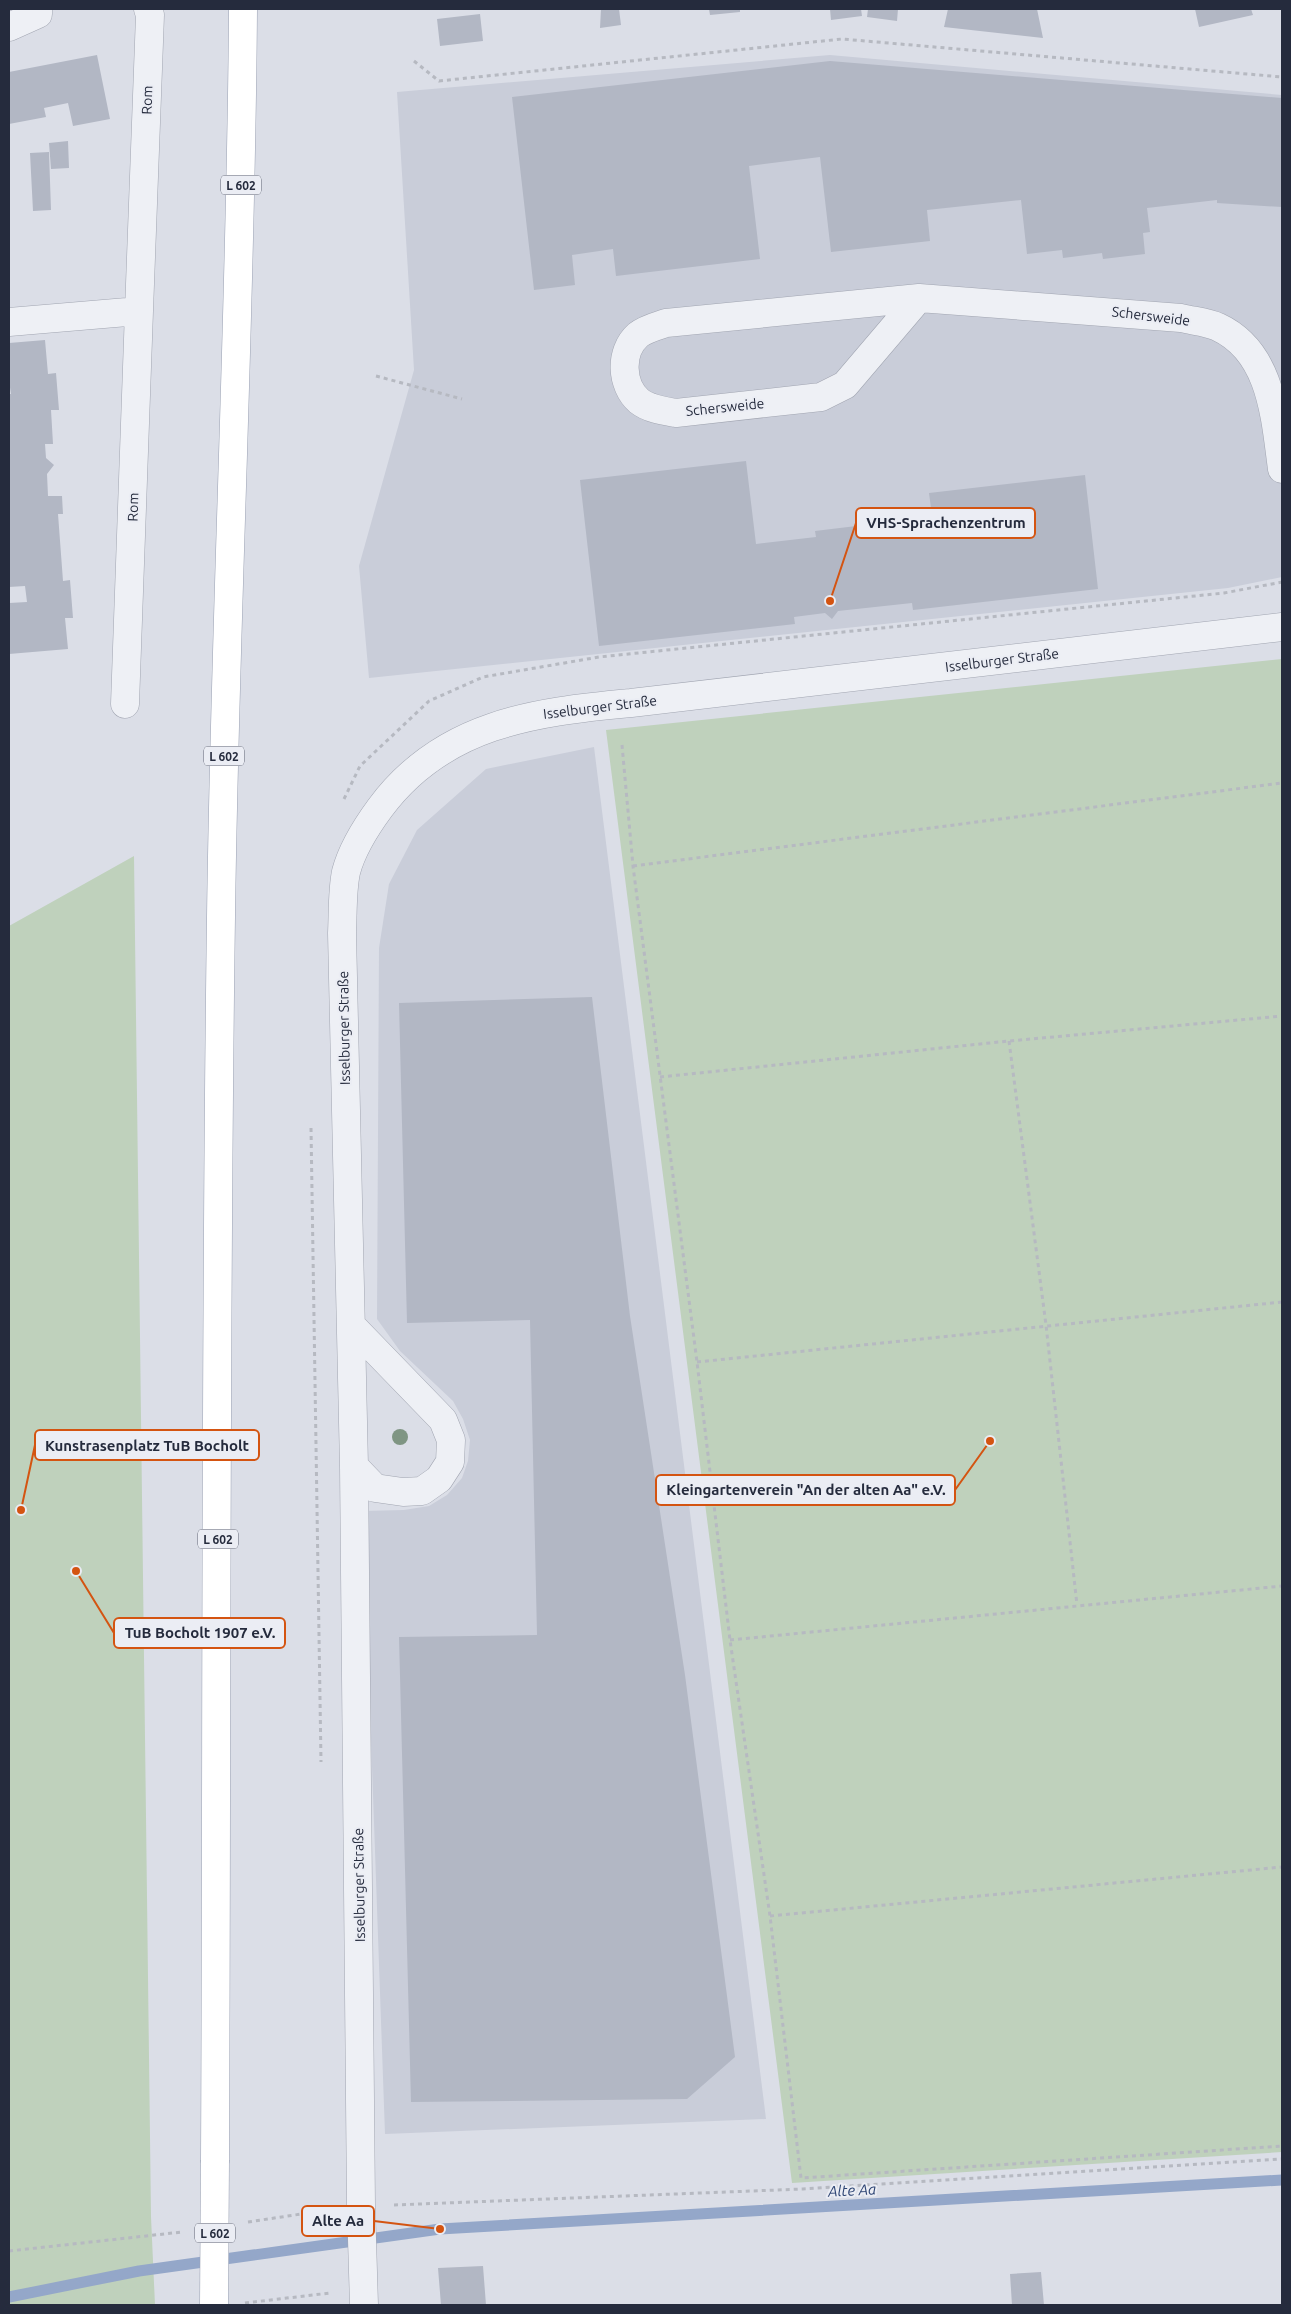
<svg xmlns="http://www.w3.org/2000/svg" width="1291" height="2314" viewBox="0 0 1291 2314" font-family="Ubuntu,sans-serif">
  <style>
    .built { fill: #c9cdd9 }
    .green { fill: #bfd1bc }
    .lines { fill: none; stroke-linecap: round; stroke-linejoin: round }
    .stream { stroke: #94a7c9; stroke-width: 11 }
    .building { fill: #b2b7c4 }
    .street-casing { stroke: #a1a5b1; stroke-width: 29 }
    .primary-casing { stroke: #9aa1b3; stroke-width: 29 }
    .path { stroke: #b6b9c1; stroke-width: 3; stroke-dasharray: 4 4; stroke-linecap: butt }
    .street { stroke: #eef0f5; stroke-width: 28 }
    .primary { stroke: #fff; stroke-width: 28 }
    .primary-bridge-casing { stroke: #9aa1b3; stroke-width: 29; stroke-linecap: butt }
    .primary-bridge { stroke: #fff; stroke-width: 28 }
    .tree { fill: #7f9583 }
    .labels { text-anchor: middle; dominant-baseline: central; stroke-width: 4; stroke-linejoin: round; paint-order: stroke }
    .shield { fill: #ebedf4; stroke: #606574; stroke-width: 1 }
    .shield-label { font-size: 12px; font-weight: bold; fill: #252b3d }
    .street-label { font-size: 14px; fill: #252b3d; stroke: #ebedf4 }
    .water-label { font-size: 15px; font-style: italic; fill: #2d4473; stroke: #ebedf4 }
    .leader { fill: none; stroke: #d45411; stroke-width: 2 }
    .callout-dot { fill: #d45411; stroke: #ebedf4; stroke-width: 2 }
    .callout { fill: #ebedf4; stroke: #d45411; stroke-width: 2 }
    .callout-label { font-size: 15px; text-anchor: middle; font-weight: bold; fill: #252b3d }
  </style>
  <rect width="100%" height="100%" fill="#dbdee7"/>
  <path class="built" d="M830,55L1282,95V577L1228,588L369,678L359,566L414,370L397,92Z
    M594,747L766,2119L385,2134L363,1511L404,1510L429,1506L447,1495L462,1478L468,1461L470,1440L463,1419L453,1401L400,1351L377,1319L379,948L389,884L417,830L486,769Z"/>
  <path class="green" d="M1282,659V2152L792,2183L606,730Z
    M134,856L151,2217L155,2305H9V926Z"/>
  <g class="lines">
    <path class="stream" d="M9,2297L139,2271L440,2229L1282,2180"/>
  </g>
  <path class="building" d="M601,9H619L621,25L600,28Z
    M709,9H740V12L710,15Z
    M830,9H861L862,16L831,20Z
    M868,9H898L897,21L867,17Z
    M948,9H1037L1043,38L944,27Z
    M1195,9H1251L1253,15L1199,27Z
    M480,14L483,41L440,46L437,19Z
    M97,55L110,119L73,126L68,103L44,108L46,117L9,124V72Z
    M830,61L1282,98V207L1217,203V200L1147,208L1150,232L1143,233L1145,254L1103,259L1102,253L1063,258L1062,250L1027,254L1021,200L927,210L930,241L831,252L820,157L749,166L760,259L616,276L613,249L572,255L575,285L534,290L512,97Z
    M68,141L69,168L51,169L49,143Z
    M49,152L51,210L33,211L30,153Z
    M45,340L48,374L56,373L59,410H51L53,444H45L46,458L54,465L47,474L48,496H62L63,514H58L63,581L70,580L73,618H65L68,649L9,654V603L27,602L25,586L9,587V394H11L9,381V343Z
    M746,461L756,544L816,537L815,531L906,520L907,526L933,523L929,493L1085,475L1098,589L913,610L912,603L838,611L832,619L825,613L794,617L795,624L599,646L580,480Z
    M592,997L630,1316L685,1675L735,2057L687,2099L411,2102L399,1637L537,1635L530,1320L407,1323L399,1003Z
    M483,2266L486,2305H441L438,2268Z
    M1041,2272L1044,2305H1012L1010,2274Z"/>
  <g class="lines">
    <g class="street-casing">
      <path id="street" d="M9,27L38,14V9
        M919,298L845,385L821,397L676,413C664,411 649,409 639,401C621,385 619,352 638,335C645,329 657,326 666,323L919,298L1181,318C1193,321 1208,322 1218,327C1272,352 1275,418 1282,469
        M9,322L139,311L150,15L148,9
        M125,704L139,311
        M351,1325L443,1420L451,1440L450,1462L439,1479L422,1491L403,1492L375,1488L354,1466
        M364,2305L361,2206L354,1466L342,933C343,914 342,891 346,872C352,849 366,827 380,808C442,724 533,712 631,703L1282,627"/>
    </g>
    <g class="primary-casing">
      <path id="primary" d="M215,2160C217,1746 215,1331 221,917C225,614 241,312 243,9"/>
    </g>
    <path class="path" d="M414,61L439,81L842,39L1282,77
      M376,376L462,399
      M622,745L633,866L697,1362L730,1640L770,1916L801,2178L1282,2146
      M344,799L360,766L429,701L483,677L599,657L1224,593L1282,582
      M633,866L1282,783
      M1009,1041L1046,1325L1077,1605
      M660,1077L1009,1041L1282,1016
      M311,1128L321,1762
      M697,1362L1282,1302
      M730,1640L1282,1586
      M770,1916L1282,1867
      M394,2205L803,2189L1282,2159
      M248,2222L328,2210
      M9,2251L182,2232
      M245,2303L330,2293"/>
    <use href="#street" class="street"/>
    <use href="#primary" class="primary"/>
    <g class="primary-bridge-casing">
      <path id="primary-bridge" d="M214,2305L215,2160"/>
    </g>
    <use href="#primary-bridge" class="primary-bridge"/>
  </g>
  <circle class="tree" cx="400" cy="1437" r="8"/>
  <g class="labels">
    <g class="shield">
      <rect x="221" y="175.5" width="40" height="19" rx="4"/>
      <rect x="204" y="746.5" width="40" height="19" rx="4"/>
      <rect x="198" y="1529.5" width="40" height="19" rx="4"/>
      <rect x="195" y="2223.5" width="40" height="19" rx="4"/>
    </g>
    <g class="shield-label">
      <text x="241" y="185">L 602</text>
      <text x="224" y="756">L 602</text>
      <text x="218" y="1539">L 602</text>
      <text x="215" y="2233">L 602</text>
    </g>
    <g class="street-label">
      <text transform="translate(147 100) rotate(-88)">Rom</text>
      <text transform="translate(1151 316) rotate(7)">Schersweide</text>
      <text transform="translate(725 407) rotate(-6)">Schersweide</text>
      <text transform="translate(133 507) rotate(-88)">Rom</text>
      <text transform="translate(1002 660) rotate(-7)">Isselburger Straße</text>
      <text transform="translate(600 707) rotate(-7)">Isselburger Straße</text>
      <text transform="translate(344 1028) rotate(-91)">Isselburger Straße</text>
      <text transform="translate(359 1885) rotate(-91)">Isselburger Straße</text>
    </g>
    <g class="water-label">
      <text transform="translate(852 2190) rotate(-3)">Alte Aa</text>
    </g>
  </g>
  <path class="leader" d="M830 601L856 523M21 1510L35 1445M990 1441L955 1490M76 1571L114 1633M440 2229L374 2221"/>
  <g class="callout-dot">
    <circle cx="830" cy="601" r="5"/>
    <circle cx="21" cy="1510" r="5"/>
    <circle cx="990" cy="1441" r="5"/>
    <circle cx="76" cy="1571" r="5"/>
    <circle cx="440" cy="2229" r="5"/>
  </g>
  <g class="callout">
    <rect x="856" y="508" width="179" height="30" rx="5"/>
    <rect x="35" y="1430" width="224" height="30" rx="5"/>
    <rect x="656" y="1475" width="299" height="30" rx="5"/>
    <rect x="114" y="1618" width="171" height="30" rx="5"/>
    <rect x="302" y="2206" width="72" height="30" rx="5"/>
  </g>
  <g class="callout-label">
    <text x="946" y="528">VHS-Sprachenzentrum</text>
    <text x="147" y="1451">Kunstrasenplatz TuB Bocholt</text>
    <text x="806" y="1495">Kleingartenverein "An der alten Aa" e.V.</text>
    <text x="200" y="1638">TuB Bocholt 1907 e.V.</text>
    <text x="338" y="2226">Alte Aa</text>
  </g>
  <rect width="1291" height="2314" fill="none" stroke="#252b3d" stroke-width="20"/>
</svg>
